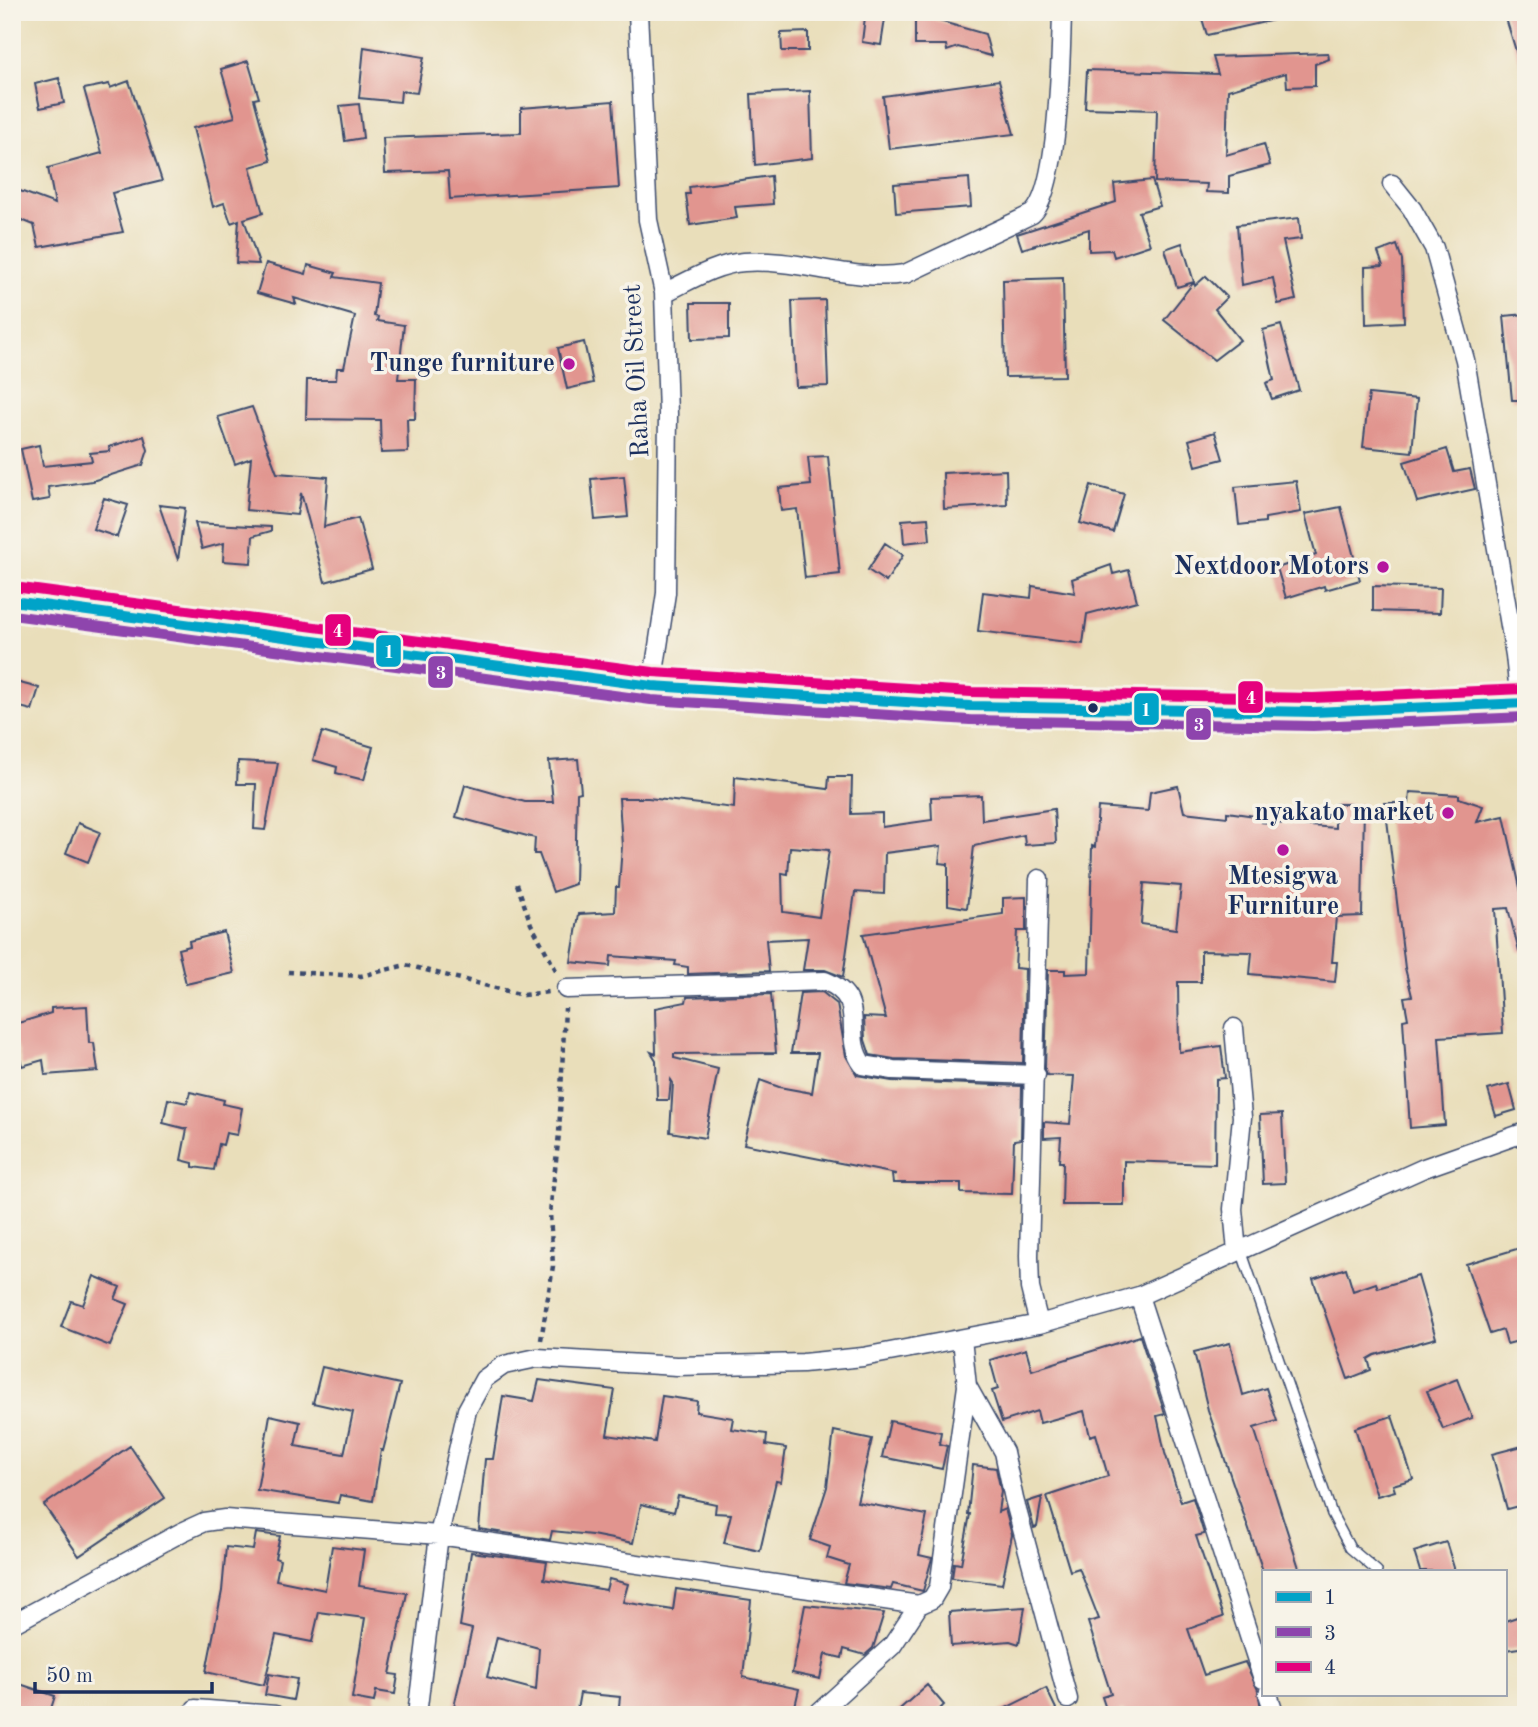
<svg xmlns="http://www.w3.org/2000/svg" width="1538" height="1727" viewBox="0 0 1538 1727" font-family="'Old Standard TT',serif">
  <style>
    .building { fill: #e1958f; fill-rule: evenodd }
    .lines { fill: none; stroke-linecap: round; stroke-linejoin: round }
    .service-casing { stroke: #3a496c; stroke-width: 12 }
    .minor-casing { stroke: #3a496c; stroke-width: 21 }
    .trunk-casing { stroke: #3a496c; stroke-width: 33 }
    .path { stroke: #3a496c; stroke-width: 4.5; stroke-dasharray: 5 5; stroke-linecap: butt }
    .service { stroke: #fff; stroke-width: 9 }
    .minor { stroke: #fff; stroke-width: 18 }
    .trunk { stroke: #fabe6d; stroke-width: 30 }
    .bus-1-casing { stroke: #f7f3e8; stroke-width: 16 }
    .bus-2-casing { stroke: #f7f3e8; stroke-width: 16 }
    .bus-3-casing { stroke: #f7f3e8; stroke-width: 16 }
    .bus-1 { stroke: #01a3c8; stroke-width: 10 }
    .bus-2 { stroke: #8e44ad; stroke-width: 10 }
    .bus-3 { stroke: #e5007d; stroke-width: 10 }
    .poi-dot { fill: #b5179e; stroke: #f7f3e8; stroke-width: 2.5 }
    .bus-dot { fill: #1b2f5e; stroke: #f7f3e8; stroke-width: 2.5 }
    .labels { text-anchor: middle; dominant-baseline: central; stroke-width: 7; stroke-linejoin: round; paint-order: stroke }
    .poi-label { font-size: 26px; font-weight: bold; fill: #1b2f5e; stroke: #f7f3e8; text-anchor: end }
    .street-label { font-size: 26px; fill: #1b2f5e; stroke: #f7f3e8 }
    .line-badge { stroke: #f7f3e8; stroke-width: 2.5 }
    .badge-label { font-size: 19px; text-anchor: middle; font-weight: bold; fill: #fff }
  </style>
  <rect width="100%" height="100%" fill="#f7f3e8"/>
  <filter id="ink" filterUnits="userSpaceOnUse"><feTurbulence type="fractalNoise" baseFrequency=".0143" numOctaves="2"/><feDisplacementMap in="SourceGraphic" scale="14" xChannelSelector="R" yChannelSelector="G"/><feConvolveMatrix kernelMatrix="1 2 1 2 8 2 1 2 1" color-interpolation-filters="sRGB"/></filter>
  <filter id="wash" filterUnits="userSpaceOnUse"><feTurbulence type="fractalNoise" baseFrequency=".00686" numOctaves="4" result="noise"/><feDisplacementMap in="SourceGraphic" scale="28" xChannelSelector="R" yChannelSelector="G"/><feGaussianBlur stdDeviation="1.57" result="paint"/><feColorMatrix in="noise" values="0 0 0 0 0 0 0 0 0 0 0 0 0 0 0 0 0 1.4 0 .05"/><feComposite in="paint" operator="in"/></filter>
  <g filter="url(#wash)">
    <rect width="100%" height="100%" fill="#e9deba"/>
    <g id="blocks">
      <path class="building" d="M1200,12H1274V20L1207,35Z
        M1504,12H1526V67H1521Z
        M865,17L885,19L881,45L862,42Z
        M915,19H932L985,34L991,56L958,47L947,51L946,45H915Z
        M808,32V51H782L781,33Z
        M364,47L424,57L417,93L401,91L400,102L359,98Z
        M1328,53L1329,59L1315,64V86L1287,87L1286,73L1228,90L1226,155L1264,144L1270,165L1229,176V193L1206,192L1207,184L1155,182L1157,110L1085,108L1087,70L1218,74L1213,57Z
        M248,61L259,98L254,99L271,161L250,167L263,213L244,219L259,264L236,263L239,220L231,223L224,203L213,207L193,128L235,117L221,69Z
        M59,78L64,103L40,108L35,84Z
        M999,80L1014,134L889,149L883,96Z
        M129,81L162,181L112,193L123,232L39,247L34,225L12,216V188L55,204L48,168L102,153L84,89L109,84L110,88Z
        M810,91L812,158L755,165L751,94Z
        M613,101L619,188L450,199L448,171L385,173L383,138L521,133V108Z
        M359,104L363,138L345,141L340,106Z
        M771,176L773,204L735,207L737,218L690,225L686,194H690L689,187Z
        M969,178L971,207L896,213L894,184Z
        M1152,180L1160,206L1139,212L1150,245L1114,257L1112,250L1089,251V229L1022,249L1017,234L1116,202L1114,184Z
        M1299,218L1301,239L1283,241L1296,300L1278,304L1273,278L1242,285L1237,225Z
        M1182,243L1194,282L1177,287L1165,249Z
        M1397,245L1402,260L1404,322L1366,324L1365,267L1383,266L1378,252Z
        M266,263L306,274L308,265L336,273L334,277L378,283L374,316L378,317L377,321L404,325L398,379H416L415,419H407L408,452L381,453L380,420L306,419L307,380H336L337,368H344L355,316L294,298L296,304L257,293Z
        M1206,276L1227,297L1215,309L1240,340L1214,360L1164,320L1194,282L1195,286Z
        M1063,278L1065,376L1005,377L1003,280Z
        M825,300L828,386L796,387L792,301Z
        M691,303H729V338L692,339Z
        M1526,314V400H1512L1504,316Z
        M1281,325L1299,390L1272,399L1266,383L1274,380L1263,330Z
        M584,342L593,383L567,389L558,348Z
        M1369,394L1417,399L1412,452L1363,447Z
        M252,407L277,473L328,477L324,527L358,518L372,569L325,582L301,493L297,515L246,510L251,458L235,464L218,417Z
        M1215,432L1223,459L1196,466L1189,440Z
        M144,436L148,450L143,465L92,481L48,487L50,499L32,502L21,449L39,445L43,466L92,461L90,453L110,451L109,447Z
        M1447,449L1454,472L1470,469L1475,489L1417,502L1404,462Z
        M828,456L840,574L805,578L797,509L781,511L779,488L811,485L808,457Z
        M1006,470L1007,505L944,509L943,473Z
        M624,476L628,517L595,520L591,479Z
        M1296,481L1301,512L1265,518V522L1239,525L1235,487Z
        M1091,485L1124,494L1113,532L1080,523Z
        M104,498L128,505L117,537L93,529Z
        M159,505L185,508L178,560Z
        M1341,507L1360,580L1325,590L1324,586L1286,598L1277,568L1316,555L1305,514Z
        M928,518L930,540L904,543L902,520Z
        M195,523L271,527V531L253,536L251,563L223,561L224,543L202,549Z
        M885,543L903,555L886,582L868,570Z
        M1111,565L1113,574L1129,570L1137,601L1087,614L1083,644L978,631L983,592L1031,598L1032,586L1075,593L1072,579Z
        M1373,586L1441,588L1440,613L1373,611Z
        M12,681L39,688L32,710L12,705Z
        M322,732L373,747L364,780L336,773L337,767L313,760Z
        M578,759L581,792L577,793L575,884L553,892L539,854H534L535,838L456,817L465,785L525,802H553L549,761Z
        M238,761L278,763L265,830L254,829L256,784H237Z
        M735,777L828,789L829,777H852L851,814L882,813V827L932,820L931,797L981,795L982,820L1054,809L1056,843L1025,845L1024,835L974,846L967,908L948,905V864L939,863L941,846L885,853L884,894L855,892L843,977L825,970H803L808,938L766,940L769,971L688,974V967L675,965L676,961L611,956L610,966L571,962L579,914L615,912L616,887H619L622,846L619,798H648L734,808ZM790,847L829,850L819,917L783,912L782,873L788,874Z
        M1178,786L1184,812L1227,817V812L1262,817L1261,822L1335,828V804H1364L1362,916L1336,917L1332,962H1337L1335,982L1250,974L1252,952L1201,951V982H1178L1179,1052L1221,1046L1225,1078L1216,1079L1215,1164L1124,1161V1205H1062L1063,1162H1059L1061,1137L1044,1138V1122L1070,1124L1074,1076L1047,1075L1045,1069L1048,970H1065V974L1089,973L1092,846L1095,847L1098,807L1148,811L1150,792ZM1144,883L1181,886L1176,929L1141,924Z
        M1410,792L1459,795V798L1483,806L1477,822L1504,816L1521,892L1526,891V951L1519,952L1508,908L1495,909L1503,1033L1439,1037L1445,1125L1410,1128L1403,1020L1408,1019L1404,997L1412,996L1405,968L1385,803H1409Z
        M78,823L100,832L88,862L66,853Z
        M1026,897V931H1017L1015,968L1025,969L1023,1063L894,1059L870,1055L865,1040L864,1017L886,1018L863,934L1003,914V898Z
        M224,932L234,973L186,984L178,949L190,946L189,941Z
        M822,992L837,1004L846,1056L857,1075L892,1081L1022,1086L1021,1139L1014,1140L1012,1194L961,1193V1183H893L892,1175L896,1174L744,1144L760,1080L779,1087L812,1093L818,1053H791L800,993Z
        M771,994L776,1053L674,1054V1058L718,1069L705,1138L670,1132L673,1083L671,1080L669,1100H657L656,1060L651,1052L656,1054L655,1008L686,1002L687,997Z
        M87,1006L89,1043H94L98,1071L45,1075L43,1060L22,1066L12,1025L51,1013V1008Z
        M1509,1084L1516,1110L1496,1116L1488,1090Z
        M190,1092L224,1100L223,1104L242,1108L237,1135L226,1133L223,1145L219,1144L214,1170L193,1167V1163L181,1160L187,1129L163,1123L168,1099L187,1103Z
        M1282,1114L1285,1183L1263,1184L1260,1115Z
        M1520,1248L1526,1269V1339L1507,1344L1503,1330L1490,1334L1466,1264Z
        M1346,1268L1353,1291L1376,1283L1378,1288L1418,1276L1436,1338L1375,1355L1368,1359L1371,1370L1348,1379L1313,1279Z
        M94,1276L120,1287L115,1299L128,1304L110,1346L61,1327L71,1301L83,1305Z
        M1140,1336L1165,1414L1157,1416L1165,1453L1181,1502L1193,1498L1204,1534L1196,1536L1223,1617L1188,1629L1204,1675L1245,1662L1258,1690L1262,1715H1126L1124,1710L1108,1715L1102,1697L1111,1694L1088,1622L1099,1619L1079,1568L1070,1571L1047,1496L1108,1476L1096,1434L1090,1436L1084,1411L1040,1423L1037,1411L1002,1422L992,1391L998,1389L990,1360L1026,1349L1032,1370Z
        M1230,1343L1243,1395L1266,1388L1277,1421L1254,1428L1300,1571H1263L1208,1410L1194,1352Z
        M322,1367L400,1384L383,1451L381,1450L373,1501L340,1495L338,1503L257,1490L270,1415L300,1422L295,1446L344,1454L353,1412L313,1403Z
        M1457,1379L1472,1418L1443,1429L1427,1391Z
        M539,1380L615,1390L607,1435L655,1442L662,1396L697,1401L696,1412L733,1418L731,1429L767,1434L766,1445L786,1448L781,1482L776,1481L760,1551L724,1543L731,1514L715,1513L716,1504L678,1496L674,1512L641,1504L633,1543L592,1535L552,1531L550,1540L479,1529L485,1459H493L503,1396L534,1401Z
        M1392,1416L1413,1479L1393,1485L1395,1491L1377,1496L1355,1428Z
        M890,1421L941,1432L939,1444L947,1446L942,1469L882,1457Z
        M834,1431L872,1439L857,1502L927,1515L919,1555L932,1558L923,1591L893,1584L891,1589L844,1583L849,1565L827,1558L830,1547L810,1540L827,1487Z
        M1526,1445V1504L1507,1509L1492,1454Z
        M130,1446L165,1498L79,1556L44,1505Z
        M973,1465L996,1468L1001,1491L998,1512L1005,1509L1012,1535L1002,1584L952,1578L954,1563L961,1564L970,1514H968Z
        M1042,1497L1037,1527L1034,1528L1027,1502Z
        M256,1533L280,1536L275,1558L280,1560L276,1580L325,1590L332,1546L364,1550L359,1586L407,1593L390,1674L398,1675L395,1694L376,1691L374,1702L352,1698L365,1618L319,1612L312,1642L276,1635L264,1685L206,1672L222,1591L226,1547L253,1550Z
        M1446,1542L1455,1571H1420L1414,1552Z
        M471,1552L547,1562L544,1579L606,1590L609,1579L628,1584L623,1602L673,1610L676,1589L751,1600L743,1677L799,1689L793,1715H771L742,1709V1715H618L620,1697L580,1693L576,1715H452L472,1629L460,1626ZM497,1637L539,1648L536,1690L487,1677Z
        M805,1605L884,1613L873,1648L865,1655L844,1649L842,1658L825,1654L820,1679L792,1673Z
        M1025,1607L1019,1644L1010,1641L951,1646L949,1612Z
        M1526,1614V1647L1505,1650V1621Z
        M269,1674L297,1679L293,1700L265,1695Z
        M17,1683L55,1696L49,1715H12V1697Z
        M927,1685L944,1705L934,1715H893Z
        M1046,1688L1059,1715H992Z"/>
    </g>
  </g>
  <g filter="url(#ink)">
    <use href="#blocks" fill-opacity="0" stroke="#3a496c" stroke-width="2"/>
    <g class="lines">
      <g class="service-casing">
        <path id="service" d="M1241,1250L1332,1514L1350,1548L1377,1571"/>
      </g>
      <g class="minor-casing">
        <path id="minor" d="M638,12L648,220L664,293L668,414L666,593L652,686
          M1392,184L1412,209L1434,248L1465,360L1515,655L1520,703
          M664,293C689,281 716,264 744,262C798,258 851,282 905,274L1032,214C1059,190 1061,52 1062,12
          M1039,879L1029,1256L1030,1288L1039,1324
          M566,989L825,981C871,1000 840,1034 863,1065L893,1070L1036,1075
          M1234,1028L1242,1117L1233,1209L1237,1252
          M1139,1296L1263,1679
          M967,1386L1004,1452L1014,1499L1068,1699
          M12,1624L182,1532L204,1522L225,1519L439,1535L919,1605L932,1599L939,1587L967,1386L962,1339
          M1268,1694L1275,1715
          M195,1709L275,1715
          M417,1715L439,1535L467,1410L484,1379L504,1365L537,1358L677,1366L803,1363L863,1357L1039,1324L1139,1296L1424,1168L1526,1132
          M816,1715L892,1646L919,1605"/>
      </g>
      <g class="trunk-casing">
        <path id="trunk" d="M12,601L652,686L970,706L1313,712L1526,703"/>
      </g>
      <path class="path" d="M517,884L531,924L558,974
        M288,972L361,976L406,965L523,995L548,992
        M541,1340L553,1266L550,1213L559,1134L565,1008"/>
      <use href="#service" class="service"/>
      <use href="#minor" class="minor"/>
      <use href="#trunk" class="trunk"/>
      <g class="bus-1-casing">
        <path id="bus-1" d="M12,601L652,686L970,706L1313,712L1526,703"/>
      </g>
      <g class="bus-2-casing">
        <path id="bus-2" d="M12,615L651,700L970,720L1313,726L1526,717"/>
      </g>
      <g class="bus-3-casing">
        <path id="bus-3" d="M14,587L653,672L971,692L1313,698L1525,689"/>
      </g>
      <use href="#bus-1" class="bus-1"/>
      <use href="#bus-2" class="bus-2"/>
      <use href="#bus-3" class="bus-3"/>
    </g>
  </g>
  <g class="poi-dot">
    <circle cx="569" cy="364" r="7"/>
    <circle cx="1383" cy="567" r="7"/>
    <circle cx="1448" cy="813" r="7"/>
    <circle cx="1283" cy="850" r="7"/>
  </g>
  <circle class="bus-dot" cx="1093" cy="708" r="6"/>
  <g class="labels">
    <g class="poi-label">
      <text x="555" y="364">Tunge furniture</text>
      <text x="1369" y="567">Nextdoor Motors</text>
      <text x="1434" y="813">nyakato market</text>
      <text x="1283" y="877" text-anchor="middle">Mtesigwa<tspan x="1283" dy="30">Furniture</tspan></text>
    </g>
    <g class="street-label">
      <text transform="translate(637 371) rotate(-93)">Raha Oil Street</text>
    </g>
  </g>
  <g class="line-badge">
    <rect x="324" y="613" width="28" height="34" rx="7" fill="#e5007d"/>
    <rect x="375" y="634" width="27" height="34" rx="7" fill="#01a3c8"/>
    <rect x="427" y="655" width="27" height="34" rx="7" fill="#8e44ad"/>
    <rect x="1237" y="680" width="27" height="34" rx="7" fill="#e5007d"/>
    <rect x="1133" y="692" width="27" height="34" rx="7" fill="#01a3c8"/>
    <rect x="1185" y="707" width="27" height="34" rx="7" fill="#8e44ad"/>
  </g>
  <g class="badge-label">
    <text x="338" y="637">4</text>
    <text x="389" y="658">1</text>
    <text x="441" y="679">3</text>
    <text x="1251" y="704">4</text>
    <text x="1146" y="716">1</text>
    <text x="1199" y="731">3</text>
  </g>
  <rect width="1538" height="1727" fill="none" stroke="#f7f3e8" stroke-width="42"/>
  <rect x="1262" y="1570" width="245" height="126" fill="#f7f3e8" stroke="#9fa5b1" stroke-width="2"/>
  <rect x="1276" y="1592" width="35" height="10" fill="#01a3c8" stroke="#9fa5b1" stroke-width="2"/>
  <text x="1324" y="1604" font-size="21" fill="#1b2f5e">1</text>
  <rect x="1276" y="1627" width="35" height="10" fill="#8e44ad" stroke="#9fa5b1" stroke-width="2"/>
  <text x="1324" y="1640" font-size="21" fill="#1b2f5e">3</text>
  <rect x="1276" y="1662" width="35" height="10" fill="#e5007d" stroke="#9fa5b1" stroke-width="2"/>
  <text x="1324" y="1674" font-size="21" fill="#1b2f5e">4</text>
  <path d="M35 1682v10h177v-10" fill="none" stroke="#1b2f5e" stroke-width="3.5"/>
  <text x="46" y="1682" font-size="21" fill="#1b2f5e" stroke="#f7f3e8" stroke-width="5" paint-order="stroke">50 m</text>
</svg>
